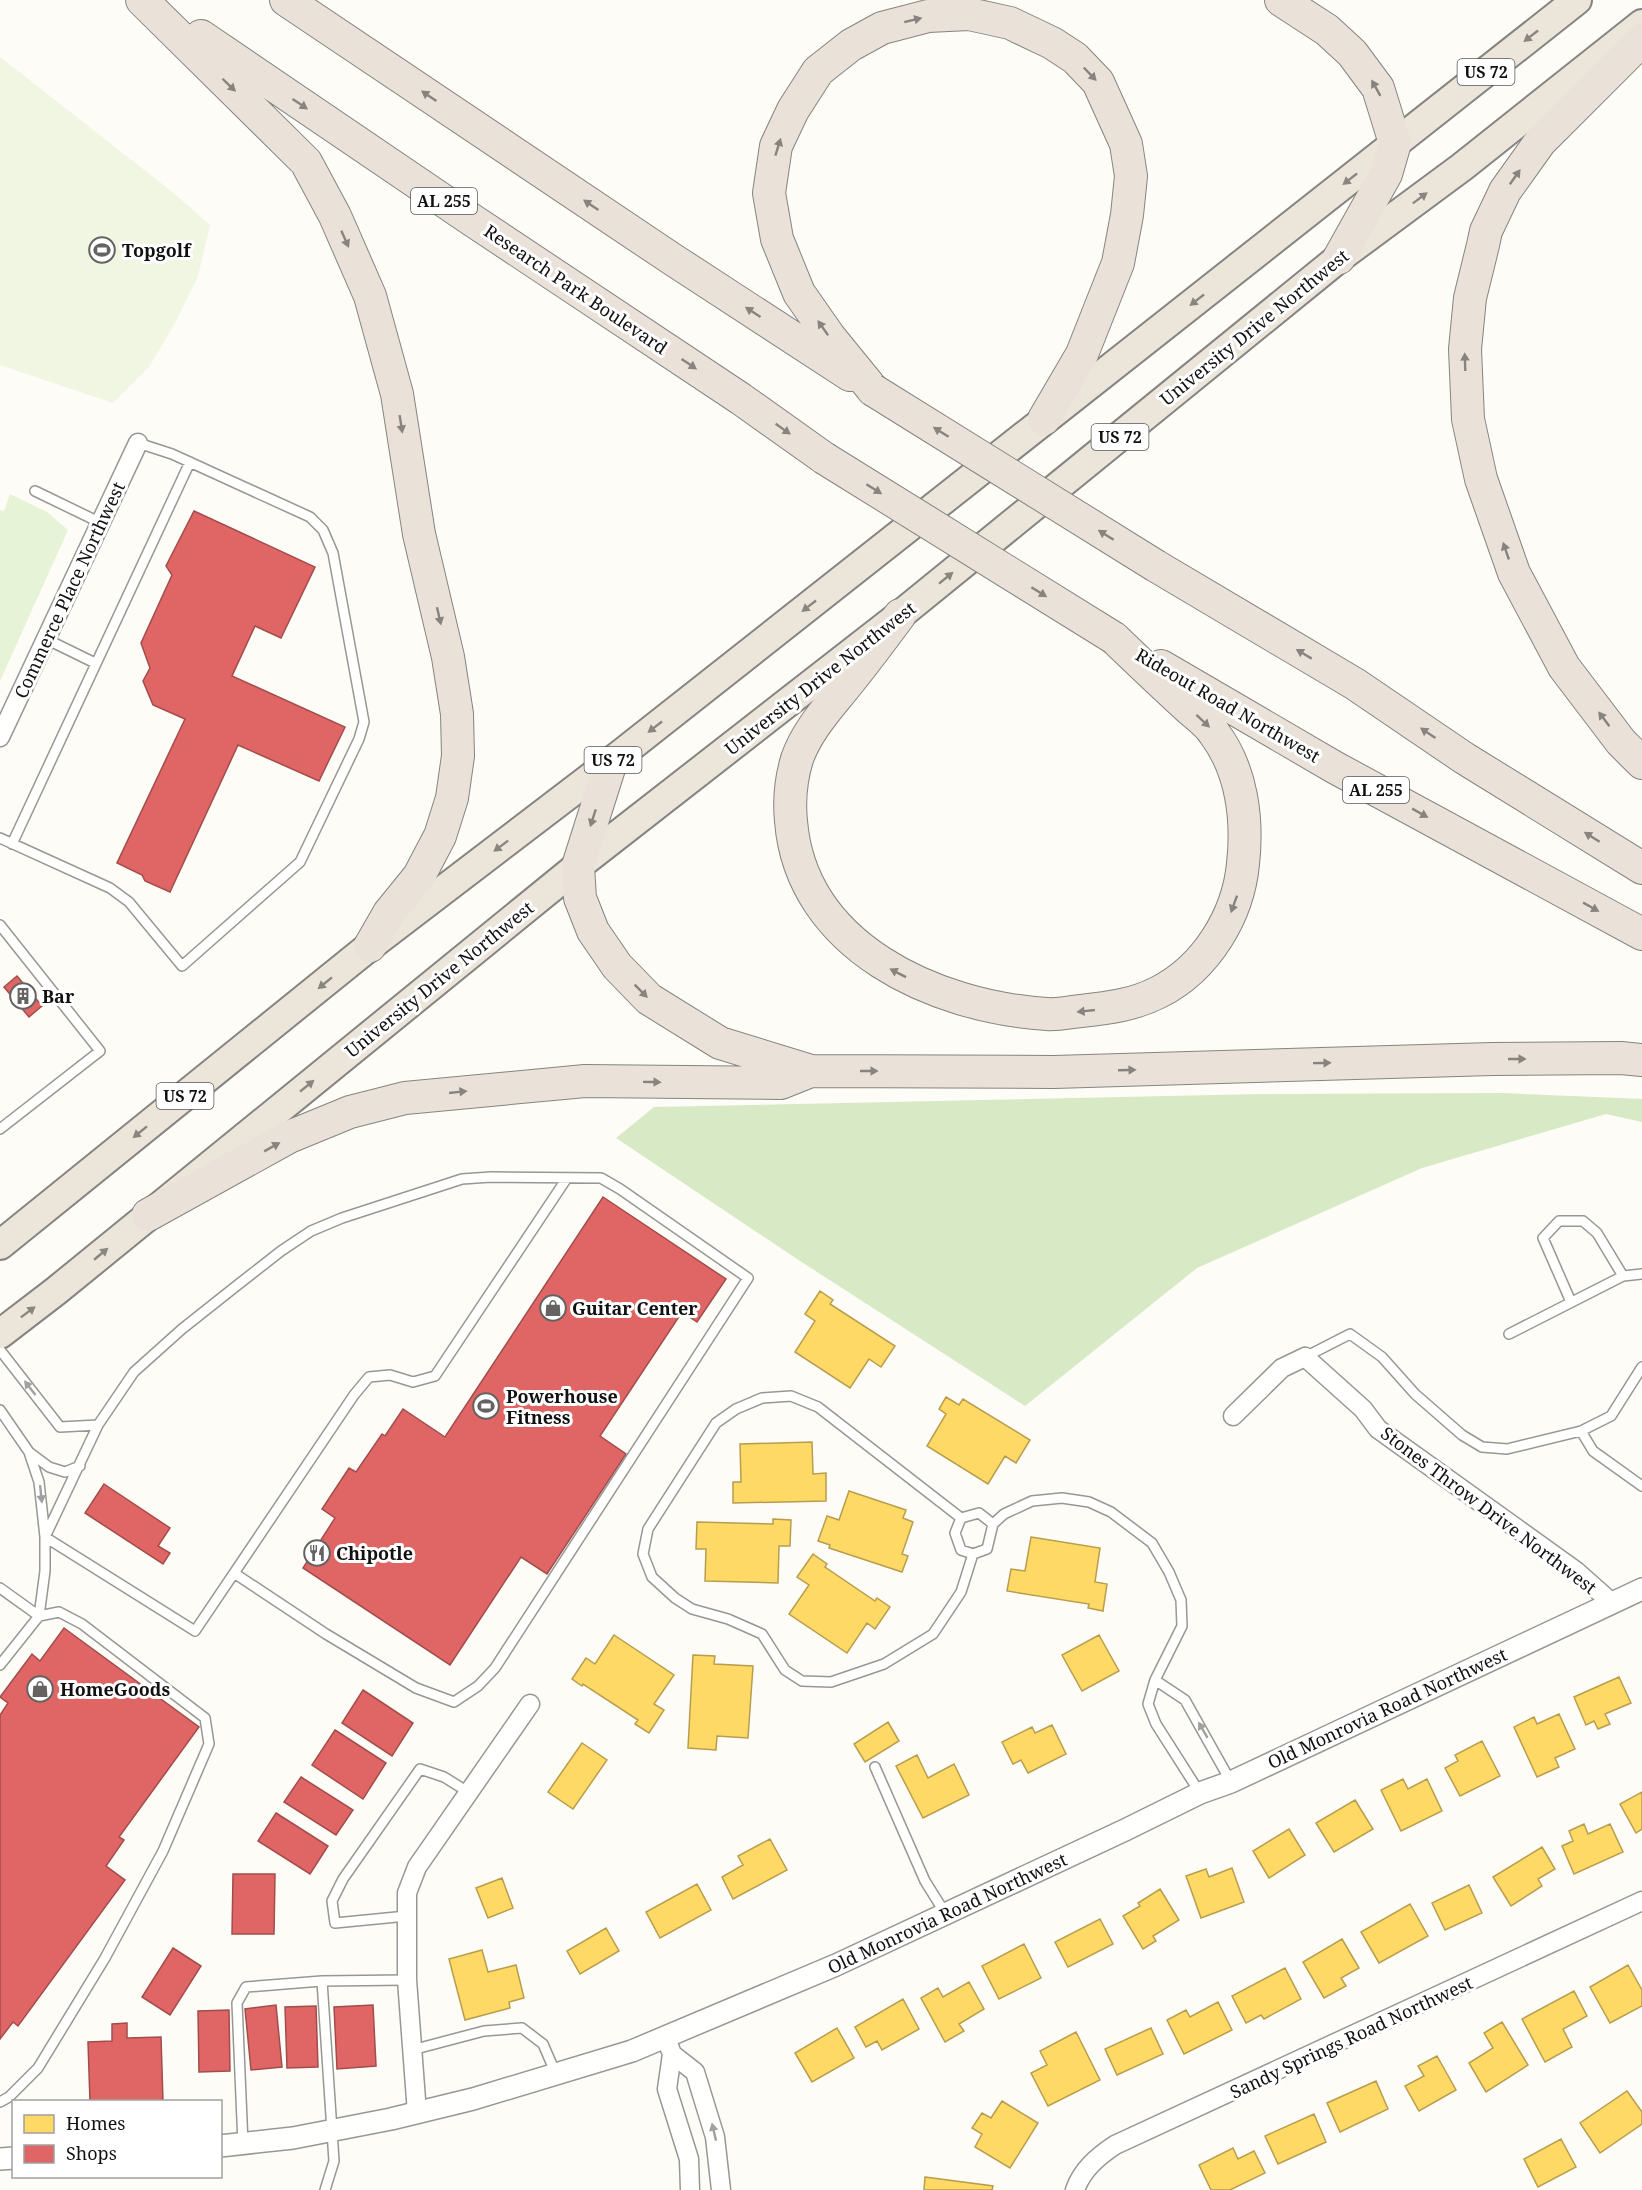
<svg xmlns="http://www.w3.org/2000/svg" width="1642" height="2190" viewBox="0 0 1642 2190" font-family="'Noto Serif',serif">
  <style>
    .green { fill: #e7f3d7 }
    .forest { fill: #d8eac5 }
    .pitch { fill: #f0f6e1 }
    .homes { fill: #ffd966; stroke: #b89d4c; stroke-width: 1.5 }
    .shops { fill: #e06666; stroke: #a24c4c; stroke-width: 1.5 }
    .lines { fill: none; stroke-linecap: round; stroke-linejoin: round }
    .service-casing { stroke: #979795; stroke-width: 12 }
    .minor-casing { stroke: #979795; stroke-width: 21 }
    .tertiary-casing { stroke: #979795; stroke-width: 24 }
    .trunk-casing { stroke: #858482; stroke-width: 32 }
    .motorway-casing { stroke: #858482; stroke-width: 34 }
    .service { stroke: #fffffe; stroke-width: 9 }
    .minor { stroke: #fffffe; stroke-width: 18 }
    .tertiary { stroke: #fffffe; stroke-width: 21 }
    .trunk { stroke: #ece5da; stroke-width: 28 }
    .motorway { stroke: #eae1d8; stroke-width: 32 }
    .motorway-bridge-casing { stroke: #858482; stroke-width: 34; stroke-linecap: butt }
    .motorway-bridge { stroke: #eae1d8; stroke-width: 32 }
    .oneway { fill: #88837e }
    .oneway2 { fill: #898680 }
    .oneway3 { fill: #a0a09f }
    .labels { text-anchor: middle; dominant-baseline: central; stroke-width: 6; stroke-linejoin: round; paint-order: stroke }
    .shield { fill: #fff; stroke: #585858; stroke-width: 1.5 }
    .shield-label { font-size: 16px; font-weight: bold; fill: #111 }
    .poi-label { font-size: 18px; font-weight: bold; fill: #111; stroke: #fff; text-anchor: start }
    .street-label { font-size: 18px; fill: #111; stroke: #fff }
  </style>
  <rect width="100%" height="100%" fill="#fdfcf7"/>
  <path class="green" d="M10,494L47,512L68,530L0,681V510L4,511Z"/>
  <path class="forest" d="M1502,1093L1642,1099V1122L1606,1114L1422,1168L1197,1268L1025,1406L797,1259L616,1138L654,1107L1260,1094Z"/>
  <path class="pitch" d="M0,57L171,191L210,225L198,276L176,321L149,367L113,403L0,365Z"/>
  <path class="homes" d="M820,1291L833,1300L830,1304L895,1346L881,1367L869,1359L850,1388L795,1352L815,1321L805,1314Z
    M946,1397L959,1405L963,1399L1030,1440L1016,1463L1005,1456L988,1484L927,1446L946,1414L939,1409Z
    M812,1442L813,1474L826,1473V1501L733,1503V1482H741L740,1444Z
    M849,1491L906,1510L903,1518L913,1522L902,1554L908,1556L902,1572L829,1548L830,1545L818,1541L827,1516L839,1520Z
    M773,1519L791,1520L790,1546H779L778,1583L705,1581L706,1549H696L697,1522L773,1524Z
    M1031,1537L1100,1548L1095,1582L1107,1584L1103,1611L1088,1608L1089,1604L1007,1591L1011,1569L1025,1571Z
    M813,1554L827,1564L825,1567L875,1601L877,1598L890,1607L875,1629L867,1623L847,1653L789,1614L809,1585L797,1577Z
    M614,1635L674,1675L654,1704L664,1710L649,1733L635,1724L638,1720L583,1684L582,1686L572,1679L586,1658L595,1664Z
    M1099,1635L1119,1671L1082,1691L1062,1655Z
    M693,1655L715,1656L714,1664L753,1666L748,1738L717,1736L716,1750L688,1748Z
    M1619,1677L1631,1703L1605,1714L1610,1724L1598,1729L1594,1721L1586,1725L1574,1697Z
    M1559,1714L1575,1749L1555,1758L1559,1767L1537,1777L1514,1727L1534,1717L1537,1724Z
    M888,1722L899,1741L865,1762L854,1744Z
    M1052,1725L1066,1754L1028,1773L1021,1760L1013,1764L1002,1742L1032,1727L1035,1733Z
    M1482,1741L1500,1776L1460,1796L1445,1768L1458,1761L1455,1755Z
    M582,1743L607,1760L573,1809L548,1792Z
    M917,1755L928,1778L954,1764L969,1795L923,1818L896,1766Z
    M1403,1779L1408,1789L1427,1779L1442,1811L1401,1831L1381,1790Z
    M1642,1792V1829L1636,1833L1620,1804Z
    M1355,1800L1373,1829L1334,1852L1316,1823Z
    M1584,1824L1588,1834L1610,1824L1623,1852L1574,1874L1562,1846L1573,1841L1569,1831Z
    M1289,1829L1305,1855L1269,1878L1253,1851Z
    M770,1839L787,1870L733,1899L722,1877L743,1865L738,1856Z
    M1542,1847L1555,1869L1538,1879L1542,1886L1511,1906L1493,1877Z
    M1232,1868L1244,1902L1201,1918L1186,1876L1206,1869L1209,1877Z
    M502,1878L513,1908L488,1918L476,1888Z
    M697,1884L711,1910L660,1938L646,1912Z
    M1469,1885L1482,1913L1445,1930L1432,1903Z
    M1160,1889L1179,1920L1153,1936L1156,1941L1143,1949L1123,1916L1140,1906L1138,1903Z
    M1410,1904L1428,1936L1379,1963L1361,1932Z
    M1100,1919L1113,1944L1068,1967L1055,1942Z
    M606,1928L619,1951L580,1974L567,1951Z
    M1342,1939L1359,1968L1341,1978L1346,1986L1324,1998L1303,1962Z
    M1024,1944L1041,1978L999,1999L982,1966Z
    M482,1950L488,1972L516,1965L524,1998L509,2002L510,2008L465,2020L449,1959Z
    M1628,1965L1642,1990V2006L1610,2023L1590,1987Z
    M1285,1968L1301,1999L1264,2019L1261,2015L1246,2023L1232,1996Z
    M969,1982L984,2009L959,2024L964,2031L945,2042L921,1998L938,1988L943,1997Z
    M1574,1991L1587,2016L1563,2029L1572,2047L1545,2062L1522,2019Z
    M903,1999L919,2029L882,2050L877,2041L866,2047L855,2027Z
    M1218,2002L1232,2030L1184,2054L1167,2020L1186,2010L1190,2017Z
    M1502,2022L1528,2065L1486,2092L1469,2063L1493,2048L1484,2033Z
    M837,2028L854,2058L812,2082L795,2053Z
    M1151,2028L1163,2054L1117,2075L1105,2049Z
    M1076,2032L1100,2080L1048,2106L1031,2073L1047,2065L1040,2051Z
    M1437,2056L1456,2090L1419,2111L1405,2086L1424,2076L1418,2066Z
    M1376,2081L1388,2109L1340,2132L1327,2103Z
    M1627,2091L1642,2112V2124L1600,2153L1580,2123Z
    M1002,2101L1038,2123L1010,2168L975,2147L982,2134L972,2128L982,2113L991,2118Z
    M1314,2114L1326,2142L1278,2164L1265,2136Z
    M1561,2139L1576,2167L1538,2187L1524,2159Z
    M1233,2148L1238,2159L1254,2151L1265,2173L1230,2190H1211L1199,2165Z
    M925,2177L993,2186L992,2190H924Z"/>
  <path class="shops" d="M194,511L315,567L281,638L255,626L232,676L345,727L319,781L238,745L170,892L145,881L142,875L117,863L185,719L153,705L143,681L150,668L141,643L172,575L166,566Z
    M17,976L42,1006L29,1017L4,987Z
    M603,1197L726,1279L697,1322L682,1312L600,1436L626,1454L547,1574L521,1557L450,1665L303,1568L335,1518L322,1509L349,1468L356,1472L382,1434L385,1436L403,1409L445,1437Z
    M104,1484L170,1528L158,1546L170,1553L163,1564L85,1513Z
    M64,1628L199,1727L119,1837L124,1840L106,1866L125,1880L18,2026L13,2022L0,2039V1715L8,1703L0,1697L32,1654L40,1661Z
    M363,1690L413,1723L392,1756L342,1723Z
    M335,1730L386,1763L363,1799L312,1765Z
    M301,1777L353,1810L336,1835L284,1802Z
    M276,1813L328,1846L310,1874L258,1841Z
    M233,1874H275L274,1934H232Z
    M173,1948L201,1966L170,2015L142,1997Z
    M276,2005L282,2067L251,2070L245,2009Z
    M373,2005L376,2066L337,2069L334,2007Z
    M316,2006L318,2067L287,2068L285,2007Z
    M229,2010L230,2071L199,2072L198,2011Z
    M127,2023V2038L161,2037L163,2102H90L88,2042L112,2041V2024Z"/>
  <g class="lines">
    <g class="service-casing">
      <path id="service" d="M35,491L101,523
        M46,639L95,663
        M0,838L110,888L129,902L182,966L300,862L359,739L364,722L333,553L323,530L310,517L172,454L138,443
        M12,844L190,462
        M0,925L100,1051L0,1129
        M1571,1302L1543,1238L1559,1221H1583L1597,1233L1623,1276
        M1509,1334L1623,1276L1642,1274
        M0,1350L60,1427L98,1425L134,1372L182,1329L235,1287L281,1251L311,1231L342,1218L462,1179L491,1177L601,1178L620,1189L748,1278L495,1668L478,1686L454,1702L416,1688L326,1634L234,1573
        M1305,1357L1350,1334L1382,1357L1415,1394L1462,1435L1482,1447L1507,1449L1581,1431L1611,1416L1642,1367
        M0,1410L29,1452L39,1482L45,1537L195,1631L354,1395L369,1377L390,1375L413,1382L435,1376L567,1178
        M1581,1431L1593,1451L1642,1486
        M29,1452L49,1467L65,1472L80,1466
        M961,1518L818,1407L791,1396L762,1398L736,1409L716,1423L648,1529L643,1554L652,1577L675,1598L692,1609L728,1619L762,1634L785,1670L802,1681L831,1682L884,1664L933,1634L961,1592L973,1554
        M993,1524L979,1513L961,1518L955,1533L961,1550L973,1554L987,1549L993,1524L1004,1514L1032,1501L1062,1498L1089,1502L1111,1512L1152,1543L1169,1572L1181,1600L1182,1626L1155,1680L1148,1704L1156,1724L1200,1793
        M0,1588L39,1616L59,1612L82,1624L205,1718L209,1744L163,1851L105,1958L38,2068L9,2097L0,2102
        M0,1665L39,1616L45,1571V1537L98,1425
        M1155,1680L1185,1700L1231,1782
        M875,1767L925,1881L945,1913
        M407,1916L335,1923L332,1901L343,1879L420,1769L444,1777L468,1792
        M322,1981L334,2161L325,2190
        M412,2050L484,2031L522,2028L543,2044L556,2074
        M243,2144L237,2003L246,1987L322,1981L407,1980"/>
    </g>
    <g class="minor-casing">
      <path id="minor" d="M0,737L138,443
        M1233,1416L1282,1368L1305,1357L1363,1409L1378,1429L1576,1571L1612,1603
        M666,2038L672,2054L667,2089L689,2159L690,2190
        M672,2054L695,2072L715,2137L721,2190
        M417,2113L407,1980V1893L417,1867L530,1704
        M1075,2190C1082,2170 1097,2157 1115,2145L1642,1901"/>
    </g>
    <g class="tertiary-casing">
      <path id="tertiary" d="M220,2146L293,2138L391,2119L473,2099L632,2051L836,1965L1125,1830L1200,1793L1231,1782L1642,1589
        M0,2159L14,2158"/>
    </g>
    <g class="trunk-casing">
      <path id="trunk" d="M0,1245L370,946L611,762L1577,0
        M0,1334L56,1291L578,866L900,615L1339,258L1462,167L1642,24"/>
    </g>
    <g class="motorway-casing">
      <path id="motorway" d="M142,0L306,162L335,216L370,296L397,394L419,534L448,657L457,714L458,756L452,798L440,836L419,876L389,913L370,946
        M286,0L672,259L850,375
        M1281,0L1327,30L1352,53L1378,88L1395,143L1386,174L1339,258
        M201,36L469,218L741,399L824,458
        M1642,40L1540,142L1505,191L1486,231L1483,245L1470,298L1465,349L1468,419L1481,479L1514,573L1564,667L1621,742L1642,763
        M873,390L829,336L799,293L777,239L769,193L776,146L793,110L818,71L851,45L882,28L928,16L969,14L1010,23L1052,43L1075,58L1098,82L1126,144L1131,176L1127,215L1118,263L1082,354L1044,419
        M1156,566L1355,684L1464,758L1642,868
        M900,615C883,638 866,661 848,683C829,707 807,730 797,759C791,779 789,801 791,821C801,947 935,1007 1047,1014C1058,1015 1070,1012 1081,1011C1108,1008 1134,1005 1159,992C1206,968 1238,916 1243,864C1248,819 1242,770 1214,733C1207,722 1194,714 1185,705C1161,683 1138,661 1114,638
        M1161,666L1334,767L1642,934
        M611,762L578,866L580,898L593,931L617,966L649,999L720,1043L811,1071L1054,1072L1492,1059L1621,1058L1642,1060
        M148,1215L289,1137L350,1112L405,1098L585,1081L781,1083L811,1071"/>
    </g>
    <use href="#service" class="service"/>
    <use href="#minor" class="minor"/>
    <use href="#tertiary" class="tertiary"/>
    <use href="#trunk" class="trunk"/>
    <use href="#motorway" class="motorway"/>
    <g class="motorway-bridge-casing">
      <path id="motorway-bridge" d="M873,390L1156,566
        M824,458L1114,638"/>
    </g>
    <use href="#motorway-bridge" class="motorway-bridge"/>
  </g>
  <defs><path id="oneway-solid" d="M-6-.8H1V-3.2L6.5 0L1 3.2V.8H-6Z" transform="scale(1.5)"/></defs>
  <g class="oneway">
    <use href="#oneway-solid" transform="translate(913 20) rotate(-14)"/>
    <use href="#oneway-solid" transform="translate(1090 74) rotate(46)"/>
    <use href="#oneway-solid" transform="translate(229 85) rotate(44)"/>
    <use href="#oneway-solid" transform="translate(1376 88) rotate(-119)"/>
    <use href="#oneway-solid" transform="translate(429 96) rotate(-146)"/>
    <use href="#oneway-solid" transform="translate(300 104) rotate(34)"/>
    <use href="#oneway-solid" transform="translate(778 147) rotate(-73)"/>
    <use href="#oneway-solid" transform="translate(1515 177) rotate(-55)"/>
    <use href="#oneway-solid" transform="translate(591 205) rotate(-146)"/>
    <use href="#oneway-solid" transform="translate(345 239) rotate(66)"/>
    <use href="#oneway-solid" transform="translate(753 312) rotate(-147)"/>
    <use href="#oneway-solid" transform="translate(823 328) rotate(-125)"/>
    <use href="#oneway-solid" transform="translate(1465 362) rotate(-92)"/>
    <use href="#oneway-solid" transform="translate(689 364) rotate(34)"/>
    <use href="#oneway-solid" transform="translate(401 424) rotate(81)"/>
    <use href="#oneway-solid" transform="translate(783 429) rotate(35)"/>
    <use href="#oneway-solid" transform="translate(941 432) rotate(-148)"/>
    <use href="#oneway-solid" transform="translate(874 489) rotate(32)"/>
    <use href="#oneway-solid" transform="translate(1106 535) rotate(-148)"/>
    <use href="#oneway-solid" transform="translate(1506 551) rotate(-109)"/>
    <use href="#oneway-solid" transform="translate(1039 592) rotate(32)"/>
    <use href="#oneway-solid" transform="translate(439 616) rotate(77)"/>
    <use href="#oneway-solid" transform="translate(1304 654) rotate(-149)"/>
    <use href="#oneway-solid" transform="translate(1604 719) rotate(-127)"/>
    <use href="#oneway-solid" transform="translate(1203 721) rotate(43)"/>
    <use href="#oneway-solid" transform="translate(1428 733) rotate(-146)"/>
    <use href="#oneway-solid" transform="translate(1420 813) rotate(29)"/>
    <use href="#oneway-solid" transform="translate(593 818) rotate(108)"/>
    <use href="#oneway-solid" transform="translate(1592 837) rotate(-148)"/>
    <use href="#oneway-solid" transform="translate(1234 904) rotate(110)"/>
    <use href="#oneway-solid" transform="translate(1591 907) rotate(29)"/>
    <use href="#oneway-solid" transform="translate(898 973) rotate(-153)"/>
    <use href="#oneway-solid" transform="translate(641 991) rotate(45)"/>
    <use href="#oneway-solid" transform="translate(1086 1011) rotate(174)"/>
    <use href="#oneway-solid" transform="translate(1517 1059)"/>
    <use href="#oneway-solid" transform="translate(1322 1063) rotate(-1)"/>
    <use href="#oneway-solid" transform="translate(1127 1070) rotate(-2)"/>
    <use href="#oneway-solid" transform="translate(869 1071)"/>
    <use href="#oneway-solid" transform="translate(652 1082) rotate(1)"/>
    <use href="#oneway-solid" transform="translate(458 1092) rotate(-6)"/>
    <use href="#oneway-solid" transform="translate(272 1147) rotate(-29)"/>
  </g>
  <g class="oneway2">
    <use href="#oneway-solid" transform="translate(1531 36) rotate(142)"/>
    <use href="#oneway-solid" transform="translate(1350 179) rotate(142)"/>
    <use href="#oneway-solid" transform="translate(1420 198) rotate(-37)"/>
    <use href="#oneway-solid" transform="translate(1197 300) rotate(142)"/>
    <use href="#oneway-solid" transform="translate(946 578) rotate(-39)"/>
    <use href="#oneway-solid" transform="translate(809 606) rotate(142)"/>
    <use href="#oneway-solid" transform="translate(655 727) rotate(142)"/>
    <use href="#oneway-solid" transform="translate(501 846) rotate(143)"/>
    <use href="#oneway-solid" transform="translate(325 983) rotate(141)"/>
    <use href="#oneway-solid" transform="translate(307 1086) rotate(-39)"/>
    <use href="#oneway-solid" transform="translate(140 1132) rotate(141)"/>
    <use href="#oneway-solid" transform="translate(101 1254) rotate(-40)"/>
    <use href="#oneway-solid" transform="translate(28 1312) rotate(-37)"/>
  </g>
  <g class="oneway3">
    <use href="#oneway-solid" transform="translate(30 1388) rotate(-128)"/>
    <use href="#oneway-solid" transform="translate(41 1494) rotate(84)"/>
    <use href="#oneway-solid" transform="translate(1203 1730) rotate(-120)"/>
    <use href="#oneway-solid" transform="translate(714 2132) rotate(-103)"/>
  </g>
  <defs>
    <g id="stadium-ring" transform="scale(1.35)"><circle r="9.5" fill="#fff" stroke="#646362" stroke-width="1.5"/><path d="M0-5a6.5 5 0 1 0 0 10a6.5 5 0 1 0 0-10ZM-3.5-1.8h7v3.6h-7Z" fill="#646362"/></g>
    <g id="building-ring" transform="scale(1.35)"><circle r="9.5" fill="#fff" stroke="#646362" stroke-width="1.5"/><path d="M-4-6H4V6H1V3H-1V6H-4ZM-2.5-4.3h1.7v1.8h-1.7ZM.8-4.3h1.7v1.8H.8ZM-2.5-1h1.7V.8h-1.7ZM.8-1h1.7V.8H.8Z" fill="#646362"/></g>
    <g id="shop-ring" transform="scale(1.35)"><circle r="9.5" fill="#fff" stroke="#646362" stroke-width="1.5"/><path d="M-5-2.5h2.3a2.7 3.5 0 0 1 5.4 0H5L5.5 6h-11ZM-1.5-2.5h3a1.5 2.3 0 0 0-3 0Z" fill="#646362"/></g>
    <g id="restaurant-ring" transform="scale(1.35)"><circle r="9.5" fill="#fff" stroke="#646362" stroke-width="1.5"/><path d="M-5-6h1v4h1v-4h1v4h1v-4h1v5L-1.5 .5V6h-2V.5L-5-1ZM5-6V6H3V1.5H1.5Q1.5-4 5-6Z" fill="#646362"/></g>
  </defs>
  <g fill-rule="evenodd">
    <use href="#stadium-ring" x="102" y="250"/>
    <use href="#building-ring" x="23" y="996"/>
    <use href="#shop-ring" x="553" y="1308"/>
    <use href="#stadium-ring" x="486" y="1406"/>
    <use href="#restaurant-ring" x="317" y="1553"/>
    <use href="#shop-ring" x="40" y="1689"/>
  </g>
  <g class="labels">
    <g class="shield">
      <rect x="1457.5" y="59" width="57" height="26" rx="4.5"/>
      <rect x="411" y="188" width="66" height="26" rx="4.5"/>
      <rect x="1091.5" y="424" width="57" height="26" rx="4.5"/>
      <rect x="584.5" y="747" width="57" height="26" rx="4.5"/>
      <rect x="1343" y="777" width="66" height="26" rx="4.5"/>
      <rect x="156.5" y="1083" width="57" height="26" rx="4.5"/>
    </g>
    <g class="shield-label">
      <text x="1486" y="72">US 72</text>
      <text x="444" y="201">AL 255</text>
      <text x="1120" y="437">US 72</text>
      <text x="613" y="760">US 72</text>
      <text x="1376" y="790">AL 255</text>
      <text x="185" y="1096">US 72</text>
    </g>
    <g class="poi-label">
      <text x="122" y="250">Topgolf</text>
      <text x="42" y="996">Bar</text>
      <text x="572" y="1308">Guitar Center</text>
      <text x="506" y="1396">Powerhouse<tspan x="506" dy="21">Fitness</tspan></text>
      <text x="336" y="1553">Chipotle</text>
      <text x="60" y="1689">HomeGoods</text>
    </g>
    <g class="street-label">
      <text transform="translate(576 289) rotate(34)">Research Park Boulevard</text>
      <text transform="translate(1254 327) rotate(-39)">University Drive Northwest</text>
      <text transform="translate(69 590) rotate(-65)">Commerce Place Northwest</text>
      <text transform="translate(820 678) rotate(-38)">University Drive Northwest</text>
      <text transform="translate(1228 705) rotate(30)">Rideout Road Northwest</text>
      <text transform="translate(439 979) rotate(-39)">University Drive Northwest</text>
      <text transform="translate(1489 1510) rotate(37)">Stones Throw Drive Northwest</text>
      <text transform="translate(1387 1708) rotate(-25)">Old Monrovia Road Northwest</text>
      <text transform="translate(947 1913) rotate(-25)">Old Monrovia Road Northwest</text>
      <text transform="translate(1351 2037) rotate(-25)">Sandy Springs Road Northwest</text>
    </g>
  </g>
  <rect x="12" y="2100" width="210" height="78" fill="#ffffff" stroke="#a0a0a0" stroke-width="1.5"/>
  <rect x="24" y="2115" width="30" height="18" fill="#ffd966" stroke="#a0a0a0" stroke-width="1.5"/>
  <text x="66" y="2130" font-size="18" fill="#111111">Homes</text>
  <rect x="24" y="2145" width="30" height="18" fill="#e06666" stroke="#a0a0a0" stroke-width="1.5"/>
  <text x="66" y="2160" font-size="18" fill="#111111">Shops</text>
</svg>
